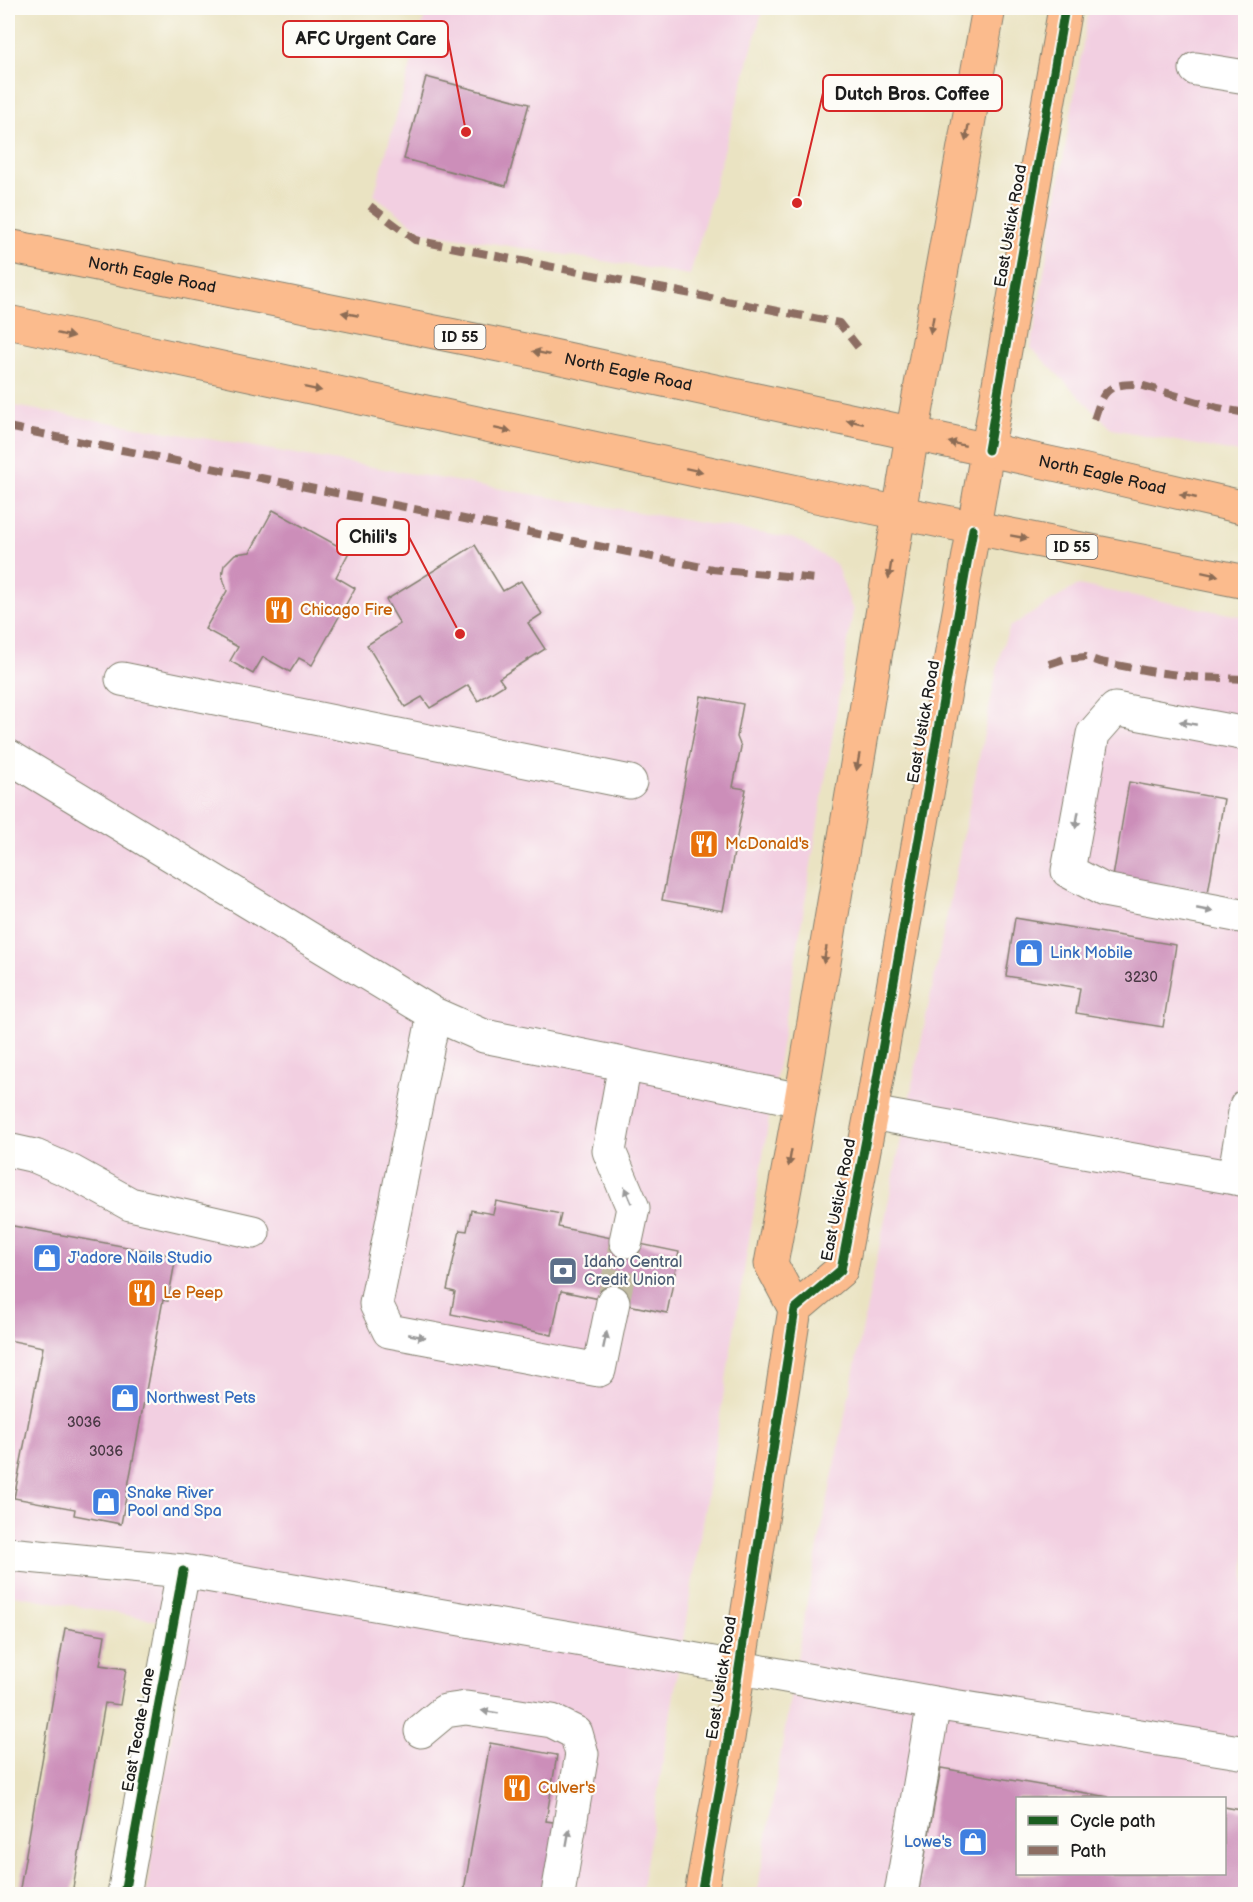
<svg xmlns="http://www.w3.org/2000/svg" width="1253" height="1902" viewBox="0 0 1253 1902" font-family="'Balsamiq Sans',sans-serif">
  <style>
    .built { fill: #f2cfe1; fill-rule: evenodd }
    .building { fill: #cc8eb9 }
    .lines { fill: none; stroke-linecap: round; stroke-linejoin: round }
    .minor-tunnel { stroke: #c1bba1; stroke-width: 33; stroke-dasharray: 33 16; stroke-linecap: butt }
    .minor-casing { stroke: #83806f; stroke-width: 35 }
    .major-casing { stroke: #83806f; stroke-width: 35 }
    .highway-casing { stroke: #83806f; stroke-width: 35 }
    .minor { stroke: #fff; stroke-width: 33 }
    .major { stroke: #fbbb8d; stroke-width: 33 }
    .highway { stroke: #fbbb8d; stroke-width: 33 }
    .quiet { stroke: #8d6e63; stroke-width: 8; stroke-dasharray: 15 8; stroke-linecap: butt }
    .cycleway-casing { stroke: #fdfcf7; stroke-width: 13 }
    .cycleway { stroke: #1b5e20; stroke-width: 9 }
    .oneway { fill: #8c6c54 }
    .oneway2 { fill: #999 }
    .labels { text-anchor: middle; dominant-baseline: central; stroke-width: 4.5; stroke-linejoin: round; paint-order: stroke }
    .number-label { font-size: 14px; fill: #483843 }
    .shield { fill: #fdfcf7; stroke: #605f5e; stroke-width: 1.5 }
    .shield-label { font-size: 15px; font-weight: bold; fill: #1c1c1c }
    .street-label { font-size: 16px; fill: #1c1c1c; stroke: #fdfcf7 }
    .food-label { font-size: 16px; fill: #c56008; stroke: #fdfcf7; text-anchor: start }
    .shop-label { font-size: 16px; fill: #366cbe; stroke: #fdfcf7; text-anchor: start }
    .service-label { font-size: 16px; fill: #4e5e75; stroke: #fdfcf7; text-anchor: start }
    .leader { fill: none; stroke: #d62828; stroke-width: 2 }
    .callout-dot { fill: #d62828; stroke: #fdfcf7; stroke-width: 2 }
    .callout { fill: #fdfcf7; stroke: #d62828; stroke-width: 2 }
    .callout-label { font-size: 18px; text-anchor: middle; font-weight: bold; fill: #1c1c1c }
  </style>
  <rect width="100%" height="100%" fill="#fdfcf7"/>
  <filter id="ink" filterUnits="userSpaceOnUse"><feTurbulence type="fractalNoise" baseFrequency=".0167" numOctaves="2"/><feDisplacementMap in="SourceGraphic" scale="12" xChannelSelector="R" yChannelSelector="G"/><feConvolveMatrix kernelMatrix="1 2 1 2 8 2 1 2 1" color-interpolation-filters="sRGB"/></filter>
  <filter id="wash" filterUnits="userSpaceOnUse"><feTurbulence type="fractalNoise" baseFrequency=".008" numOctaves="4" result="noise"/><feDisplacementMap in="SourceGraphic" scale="24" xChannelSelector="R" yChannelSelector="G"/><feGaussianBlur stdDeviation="1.35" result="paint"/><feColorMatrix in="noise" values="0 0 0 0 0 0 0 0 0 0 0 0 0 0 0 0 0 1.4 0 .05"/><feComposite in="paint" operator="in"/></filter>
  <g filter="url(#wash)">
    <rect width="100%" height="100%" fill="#eae3c2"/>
    <path class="built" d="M427,8H763L690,275L423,232L374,195Z
      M1089,8H1245V454L1112,429L1031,348Z
      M8,405L796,539L836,564L853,611L641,1894H146L189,1626L8,1594Z
      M1078,585L1245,617V1894H757L805,1611L1001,650L1010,627ZM1018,1798H1224V1874H1018Z"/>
    <g id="blocks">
      <path class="building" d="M426,77L529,104L506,186L404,159Z
        M273,510L349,552L336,577L355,588L312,665L299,658L290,672L263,657L253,674L230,661L238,647L205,629L227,591L222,575L224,565L235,554L250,552Z
        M475,545L503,591L521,581L542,614L528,623L545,649L499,678L504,685L478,701L468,685L430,708L422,697L405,707L367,645L400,624L386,600Z
        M701,696L743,704L737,737L741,747L733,787L746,789L723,911L662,900Z
        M1129,782L1224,799L1208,893L1113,877Z
        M1015,918L1176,945L1163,1027L1076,1013L1080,988L1006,976Z
        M496,1201L561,1214L558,1227L679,1252L667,1313L561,1291L552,1335L451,1314L455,1292L447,1290L460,1230L467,1231L471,1210L493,1214Z
        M8,1225L176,1256L168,1301L163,1300L121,1524L74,1515L75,1509L14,1498L43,1347L8,1340Z
        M65,1628L105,1635L100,1665L126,1669L120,1705L105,1703L72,1894H19Z
        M490,1743L557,1755L546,1821L560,1823L544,1894H489L464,1890Z
        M941,1768L1109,1797L1018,1798V1874H1224V1807L1246,1811V1894H918Z"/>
    </g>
  </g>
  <g filter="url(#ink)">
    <use href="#blocks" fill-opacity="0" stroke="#83806f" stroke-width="1.5"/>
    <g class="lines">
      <path class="minor-tunnel" d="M613,1302L626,1241"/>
      <g class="minor-casing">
        <path id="minor" d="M1196,69L1246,77
          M122,679L630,782
          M1246,734L1115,709L1093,734L1068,871L1104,890L1246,917
          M8,756L434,1014L484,1036L801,1100
          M434,1014L376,1304L389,1331L599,1370L613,1302
          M625,1064L609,1151L633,1208L626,1241
          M871,1113L1246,1180
          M8,1150L35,1156L72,1172L130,1204L253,1232
          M1234,1178L1246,1106
          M8,1554L183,1571L675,1656L934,1703L1246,1753
          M421,1731L445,1711L466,1708L552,1721L576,1733L582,1754L558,1894
          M124,1894L183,1571
          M901,1894L934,1703"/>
      </g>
      <g class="major-casing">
        <path id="major" d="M795,1309L841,1270L871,1113L1065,8
          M701,1894L724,1764L795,1309L771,1264L801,1100L912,435L989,8"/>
      </g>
      <g class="highway-casing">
        <g id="highway">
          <path id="s1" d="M8,246L534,352L1086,471L1246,508"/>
          <path d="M8,322L816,496L1246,582"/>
        </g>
      </g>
      <use href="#minor" class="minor"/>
      <use href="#major" class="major"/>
      <use href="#highway" class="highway"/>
      <path class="quiet" d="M370,206L415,240L839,323L858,347
        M1094,420C1103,392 1105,384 1137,384L1218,408L1246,413
        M8,427L712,569L817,579
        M1049,664L1064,659L1086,657L1100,662L1155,672L1195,677L1246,679"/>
      <g class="cycleway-casing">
        <path id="cycleway" d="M988,450L1065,8
          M124,1894L183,1571
          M701,1894L724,1764L795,1309L841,1270L871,1113L973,529"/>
      </g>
      <use href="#cycleway" class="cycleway"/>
    </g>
    <defs><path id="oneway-solid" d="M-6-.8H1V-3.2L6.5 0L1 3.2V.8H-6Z" transform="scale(1.5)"/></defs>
    <g class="oneway">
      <use href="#oneway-solid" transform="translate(967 133) rotate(100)"/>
      <use href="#oneway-solid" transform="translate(350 314) rotate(-169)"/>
      <use href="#oneway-solid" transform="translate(932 325) rotate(100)"/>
      <use href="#oneway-solid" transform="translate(65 335) rotate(12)"/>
      <use href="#oneway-solid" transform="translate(541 353) rotate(-168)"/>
      <use href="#oneway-solid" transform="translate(313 389) rotate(12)"/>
      <use href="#oneway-solid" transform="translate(855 422) rotate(-168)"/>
      <use href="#oneway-solid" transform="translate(503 430) rotate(12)"/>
      <use href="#oneway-solid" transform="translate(957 444) rotate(-168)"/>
      <use href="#oneway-solid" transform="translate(694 470) rotate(12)"/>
      <use href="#oneway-solid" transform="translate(1188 496) rotate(-167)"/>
      <use href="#oneway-solid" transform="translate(1019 537) rotate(10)"/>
      <use href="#oneway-solid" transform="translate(890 570) rotate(99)"/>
      <use href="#oneway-solid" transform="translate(1210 574) rotate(12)"/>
      <use href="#oneway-solid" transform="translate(858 762) rotate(100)"/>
      <use href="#oneway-solid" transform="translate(825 955) rotate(100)"/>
      <use href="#oneway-solid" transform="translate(790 1158) rotate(100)"/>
    </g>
    <g class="oneway2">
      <use href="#oneway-solid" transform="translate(1188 723) rotate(-169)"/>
      <use href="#oneway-solid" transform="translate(1077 820) rotate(100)"/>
      <use href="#oneway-solid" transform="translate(1205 910) rotate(11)"/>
      <use href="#oneway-solid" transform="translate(628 1195) rotate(-113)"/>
      <use href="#oneway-solid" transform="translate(417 1336) rotate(11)"/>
      <use href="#oneway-solid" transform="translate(605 1340) rotate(-78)"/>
      <use href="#oneway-solid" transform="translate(490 1712) rotate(-171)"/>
      <use href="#oneway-solid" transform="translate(568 1837) rotate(-80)"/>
    </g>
  </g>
  <defs>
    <g id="restaurant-square" transform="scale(1.5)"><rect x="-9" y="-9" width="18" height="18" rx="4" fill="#e8710a" stroke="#fdfcf7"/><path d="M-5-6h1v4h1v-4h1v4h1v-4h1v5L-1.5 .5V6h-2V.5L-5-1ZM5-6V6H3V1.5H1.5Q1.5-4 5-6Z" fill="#fff"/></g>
    <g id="shop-square" transform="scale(1.5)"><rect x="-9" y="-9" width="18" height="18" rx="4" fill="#3f7fe0" stroke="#fdfcf7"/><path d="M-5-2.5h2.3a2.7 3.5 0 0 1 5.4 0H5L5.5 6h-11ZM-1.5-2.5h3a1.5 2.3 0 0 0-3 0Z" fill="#fff"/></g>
    <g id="bank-square" transform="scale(1.5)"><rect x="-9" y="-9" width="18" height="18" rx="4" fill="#5c6f8a" stroke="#fdfcf7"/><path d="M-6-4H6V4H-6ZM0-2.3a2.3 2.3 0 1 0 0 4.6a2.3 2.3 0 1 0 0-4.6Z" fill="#fff"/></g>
  </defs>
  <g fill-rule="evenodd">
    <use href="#restaurant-square" x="279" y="610"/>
    <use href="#restaurant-square" x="704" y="844"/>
    <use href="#shop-square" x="1029" y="953"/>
    <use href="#shop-square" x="47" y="1258"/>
    <use href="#bank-square" x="563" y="1271"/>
    <use href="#restaurant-square" x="142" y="1293"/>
    <use href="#shop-square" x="125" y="1398"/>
    <use href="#shop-square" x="106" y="1502"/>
    <use href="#restaurant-square" x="517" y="1788"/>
    <use href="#shop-square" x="973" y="1842"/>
  </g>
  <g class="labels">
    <g class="number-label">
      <text x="1141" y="977">3230</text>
      <text x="84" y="1422">3036</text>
      <text x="106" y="1451">3036</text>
    </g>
    <g class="shield">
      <rect x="434.5" y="325" width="51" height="24" rx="4.5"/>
      <rect x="1046.5" y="535" width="51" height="24" rx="4.5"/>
    </g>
    <g class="shield-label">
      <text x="460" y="337">ID 55</text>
      <text x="1072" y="547">ID 55</text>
    </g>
    <g class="street-label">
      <text transform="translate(1011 226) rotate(-80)">East Ustick Road</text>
      <text stroke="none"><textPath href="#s1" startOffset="147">North Eagle Road</textPath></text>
      <text stroke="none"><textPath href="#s1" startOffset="633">North Eagle Road</textPath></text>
      <text stroke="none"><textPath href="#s1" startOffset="1118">North Eagle Road</textPath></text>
      <text transform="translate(924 722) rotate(-80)">East Ustick Road</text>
      <text transform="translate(839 1200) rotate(-79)">East Ustick Road</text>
      <text transform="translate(722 1678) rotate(-81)">East Ustick Road</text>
      <text transform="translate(139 1730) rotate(-80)">East Tecate Lane</text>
    </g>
    <g class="food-label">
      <text x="300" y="610">Chicago Fire</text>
      <text x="725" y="844">McDonald's</text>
      <text x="163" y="1293">Le Peep</text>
      <text x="538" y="1788">Culver's</text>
    </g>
    <g class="shop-label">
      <text x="1050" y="953">Link Mobile</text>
      <text x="68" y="1258">J'adore Nails Studio</text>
      <text x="146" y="1398">Northwest Pets</text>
      <text x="127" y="1493">Snake River<tspan x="127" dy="18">Pool and Spa</tspan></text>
      <text x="952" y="1842" text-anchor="end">Lowe's</text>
    </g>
    <g class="service-label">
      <text x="584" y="1262">Idaho Central<tspan x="584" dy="18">Credit Union</tspan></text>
    </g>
  </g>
  <path class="leader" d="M466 132L448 39M797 203L823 93M460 634L409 537"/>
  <g class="callout-dot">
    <circle cx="466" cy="132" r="6"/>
    <circle cx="797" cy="203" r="6"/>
    <circle cx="460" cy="634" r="6"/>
  </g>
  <g class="callout">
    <rect x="283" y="21" width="165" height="36" rx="6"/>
    <rect x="823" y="75" width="179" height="36" rx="6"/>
    <rect x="337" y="519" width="72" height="36" rx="6"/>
  </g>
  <g class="callout-label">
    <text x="366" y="45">AFC Urgent Care</text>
    <text x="912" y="100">Dutch Bros. Coffee</text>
    <text x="373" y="543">Chili's</text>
  </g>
  <rect width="1253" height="1902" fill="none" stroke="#fdfcf7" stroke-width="30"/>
  <rect x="1016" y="1797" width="210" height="78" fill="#fdfcf7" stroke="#a3a29f" stroke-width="1.5"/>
  <rect x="1028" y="1816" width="30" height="9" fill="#1b5e20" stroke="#a3a29f" stroke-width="1.5"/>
  <text x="1070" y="1827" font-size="18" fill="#1c1c1c">Cycle path</text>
  <rect x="1028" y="1846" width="30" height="9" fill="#8d6e63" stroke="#a3a29f" stroke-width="1.5"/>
  <text x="1070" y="1857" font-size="18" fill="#1c1c1c">Path</text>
</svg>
